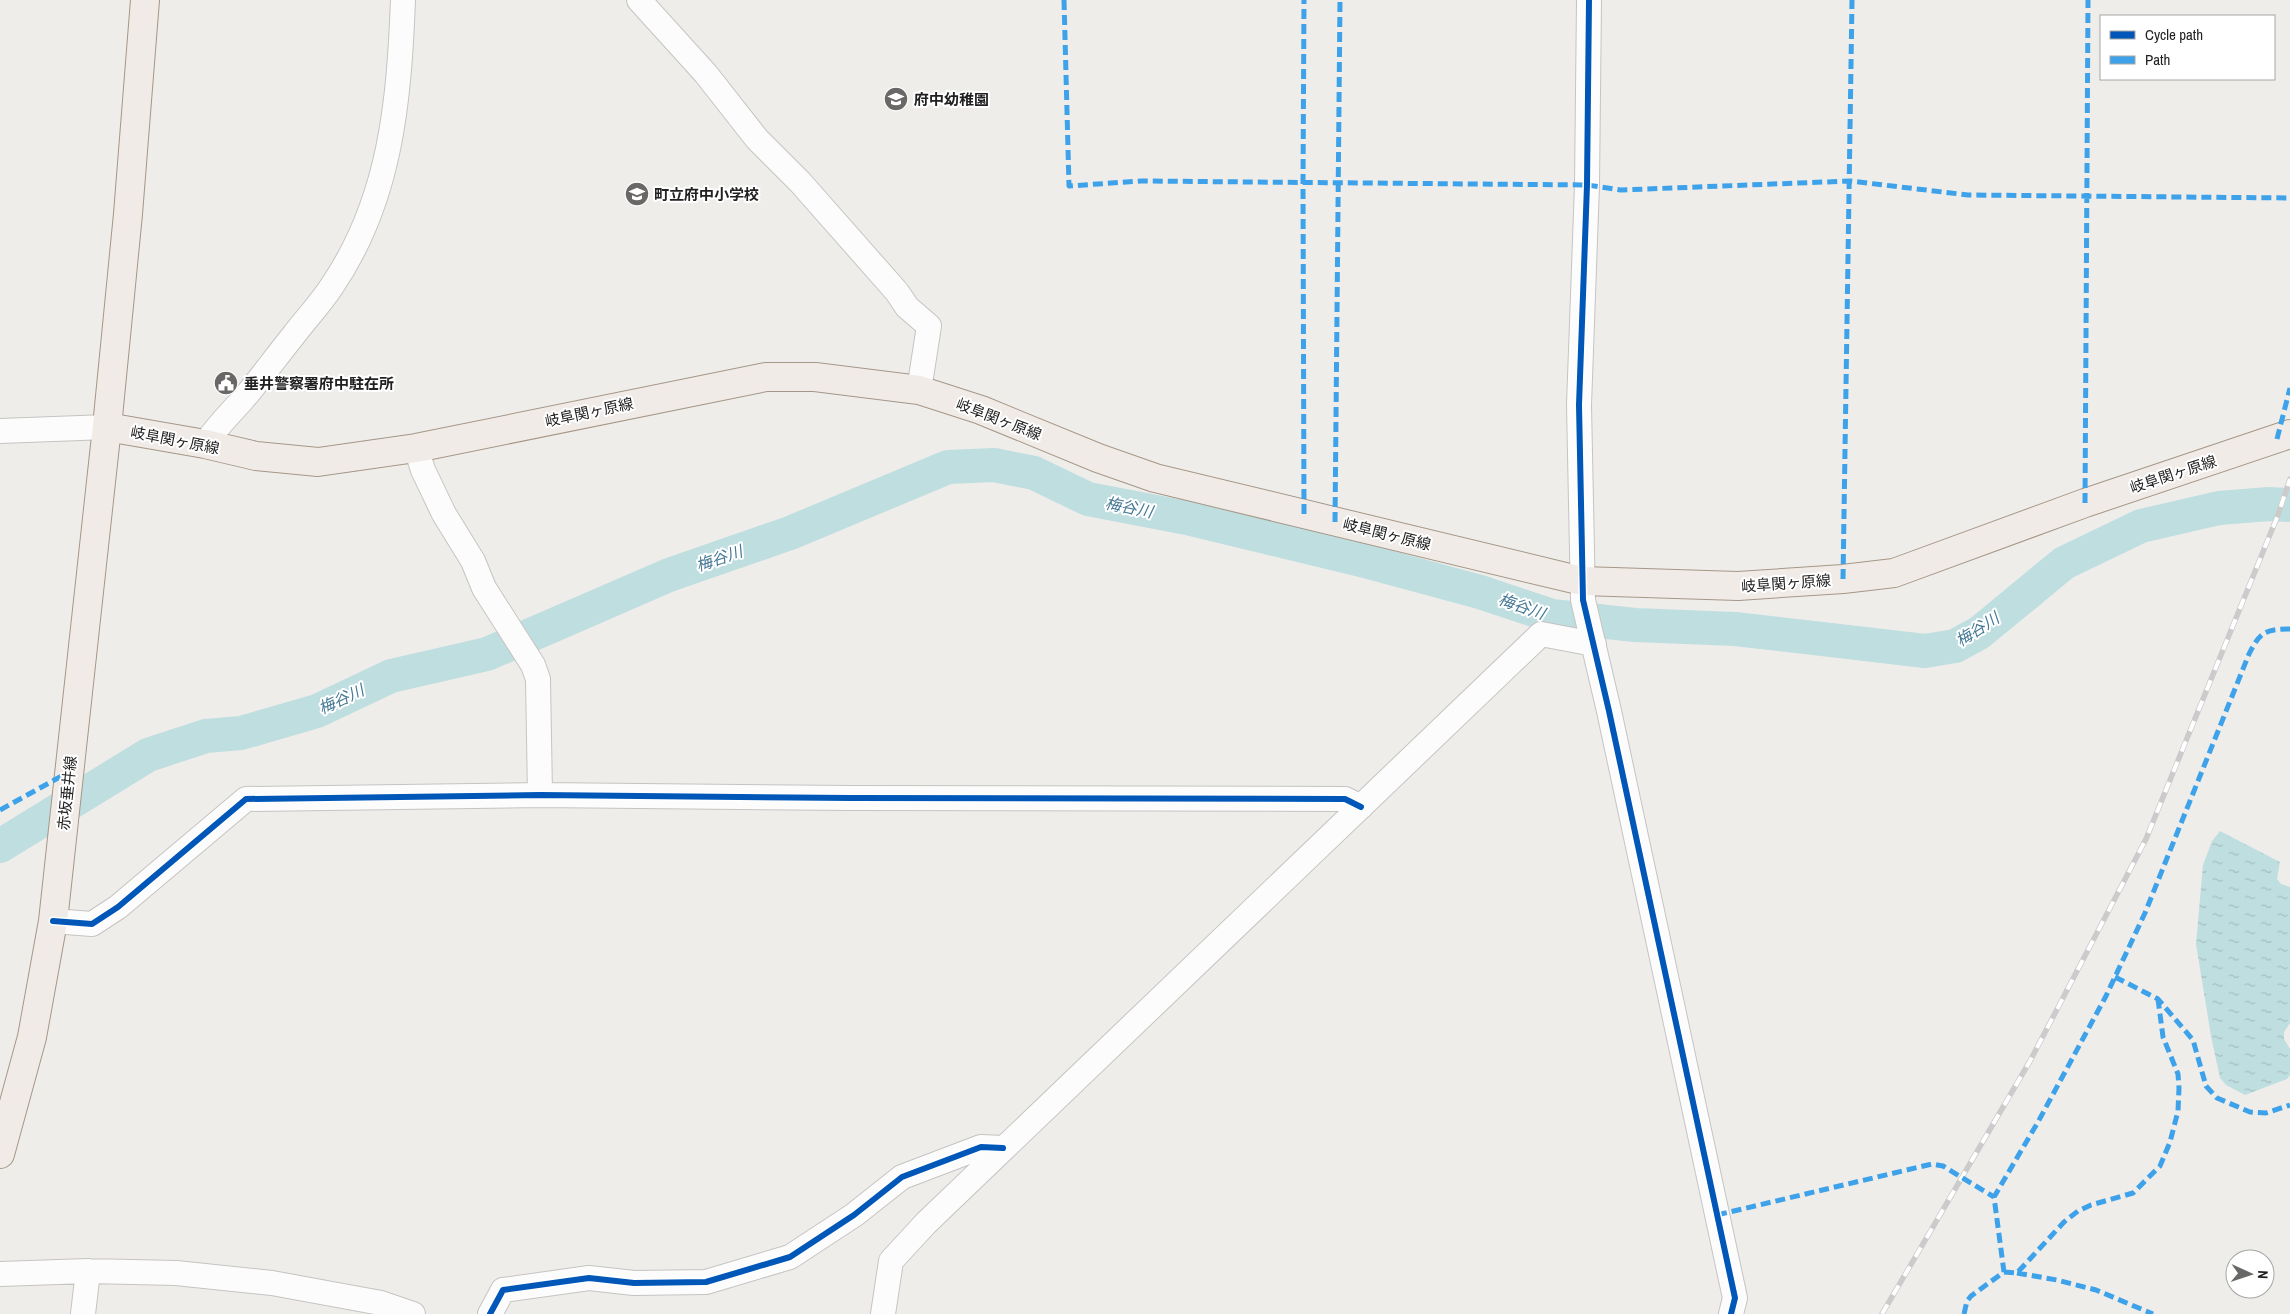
<svg xmlns="http://www.w3.org/2000/svg" width="2290" height="1314" viewBox="0 0 2290 1314" font-family="'Archivo Narrow','Noto Sans JP',sans-serif">
  <style>
    .water { fill: url(#water-ripples) }
    .lines { fill: none; stroke-linecap: round; stroke-linejoin: round }
    .river { stroke: #bfdee0; stroke-width: 34 }
    .minor-casing { stroke: #c5c4c2; stroke-width: 26 }
    .major-casing { stroke: #a59787; stroke-width: 30 }
    .minor { stroke: #fdfcfc; stroke-width: 24 }
    .major { stroke: #f1ebe7; stroke-width: 28 }
    .rail-casing { stroke: #cbcbcb; stroke-width: 5.5 }
    .rail { stroke: #fff; stroke-width: 4; stroke-dasharray: 11; stroke-linecap: butt }
    .quiet { stroke: #3ea2ea; stroke-width: 5; stroke-dasharray: 10 5; stroke-linecap: butt }
    .cycleway-casing { stroke: #fff; stroke-width: 9 }
    .cycleway { stroke: #0057b8; stroke-width: 6 }
    .labels { text-anchor: middle; dominant-baseline: central; stroke-width: 4; stroke-linejoin: round; paint-order: stroke }
    .poi-label { font-size: 15px; font-weight: bold; fill: #212121; stroke: #fff; text-anchor: start }
    .street-label { font-size: 15px; fill: #212121; stroke: #fff }
    .water-label { font-size: 16px; font-style: italic; fill: #477996; stroke: #fff }
  </style>
  <defs>
    <pattern id="water-ripples" width="26" height="14" patternUnits="userSpaceOnUse" patternTransform="scale(1.25)"><rect width="26" height="14" fill="#bfdee0"/><path d="M2 4q2-2 4 0t4 0M15 11q2-2 4 0t4 0" fill="none" stroke="#a4bec0"/></pattern>
  </defs>
  <rect width="100%" height="100%" fill="#efedea"/>
  <path class="water" d="M2220,831L2280,862L2277,879L2281,884L2290,887V1023L2284,1032V1039L2290,1049V1075L2287,1079L2245,1095L2226,1085L2220,1078L2211,1036L2196,944L2203,865L2212,841Z"/>
  <g class="lines">
    <path class="river" d="M0,846L148,755L206,736L241,733L317,711L391,676L487,654L669,575L790,533L948,467L994,465L1034,473L1088,499L1187,518L1369,562L1480,592L1552,616L1635,625L1735,629L1925,651L1955,646L1979,633L2064,563L2141,526L2219,508L2269,504L2290,505"/>
    <g class="minor-casing">
      <path id="minor" d="M639,0L706,74L757,139L800,182L897,292L907,307L929,326L919,390
        M1589,0L1587,185L1579,405L1583,600L1609,711L1735,1298L1731,1314
        M0,431L107,427
        M205,444C217,426 229,415 244,398C261,378 276,357 293,336C306,319 321,303 332,286C391,199 399,101 403,0
        M416,448L423,470L444,514L473,561L484,588L533,665L538,679L540,795
        M53,921L92,924L118,907L246,799L540,795L852,798L1345,799L1361,807
        M0,1274L88,1271L176,1273L272,1283L381,1303L413,1314
        M83,1314L88,1271
        M490,1314L503,1290L589,1278L634,1283L706,1282L790,1257L854,1215L902,1177L981,1147L1003,1148
        M883,1314L891,1261L926,1223L1541,634L1594,644"/>
    </g>
    <g class="major-casing">
      <path id="major" d="M107,427L205,444L256,456L318,462L416,448L766,377H815L919,390L981,410L1098,458L1155,478L1582,581L1738,586L1843,579L1894,573L2085,503L2290,434
        M0,1154L32,1037L53,921L107,427L128,214L145,0"/>
    </g>
    <use href="#minor" class="minor"/>
    <use href="#major" class="major"/>
    <g class="rail-casing">
      <path id="rail" d="M1882,1314L2030,1061L2146,839L2278,515L2290,479"/>
    </g>
    <use href="#rail" class="rail"/>
    <path class="quiet" d="M1064,0L1069,186L1141,181L1587,185L1621,190L1850,181L1968,195L2290,198
      M2277,439L2290,388
      M2085,503L2088,0
      M1304,514L1303,183L1304,0
      M1335,522L1340,0
      M1843,579L1852,0
      M0,810L69,772
      M2115,977L2158,999L2193,1040L2206,1086L2217,1098L2250,1112L2266,1113L2290,1105
      M1717,1215L1932,1164L1943,1166L1994,1197
      M2004,1272L2017,1273L2064,1222L2078,1211L2091,1205L2133,1193L2160,1166L2170,1142L2178,1111L2179,1088L2178,1074L2163,1037L2158,999
      M2017,1273L2057,1280L2096,1290L2153,1314
      M1964,1314L1967,1301L1971,1296L2004,1272L1994,1197L2038,1122L2106,996L2145,913L2249,654C2260,632 2265,629 2290,629"/>
    <g class="cycleway-casing">
      <path id="cycleway" d="M1589,0L1587,185L1579,405L1583,600L1609,711L1735,1298L1731,1314
        M53,921L92,924L118,907L246,799L540,795L852,798L1345,799L1361,807
        M490,1314L503,1290L589,1278L634,1283L706,1282L790,1257L854,1215L902,1177L981,1147L1003,1148"/>
    </g>
    <use href="#cycleway" class="cycleway"/>
  </g>
  <defs>
    <g id="school-disc" transform="scale(1.25)"><circle r="9.5" fill="#696867" stroke="#fff"/><path d="M0-5L7-2L0 1L-7-2ZM-4 1L0 2.5L4 1V4Q0 6-4 4Z" fill="#fff"/></g>
    <g id="civic-disc" transform="scale(1.25)"><circle r="9.5" fill="#696867" stroke="#fff"/><path d="M-.6-6.5H3V-4.5H.6V-3L4-1V1h2V6H-6V1h2V-1L-.6-3ZM-1.2 2.5V6h2.4V2.5Z" fill="#fff"/></g>
  </defs>
  <g fill-rule="evenodd">
    <use href="#school-disc" x="896" y="99"/>
    <use href="#school-disc" x="637" y="194"/>
    <use href="#civic-disc" x="226" y="383"/>
  </g>
  <g class="labels">
    <g class="poi-label">
      <text x="914" y="99">府中幼稚園</text>
      <text x="654" y="194">町立府中小学校</text>
      <text x="244" y="383">垂井警察署府中駐在所</text>
    </g>
    <g class="street-label">
      <text transform="translate(589 412) rotate(-12)">岐阜関ヶ原線</text>
      <text transform="translate(999 419) rotate(21)">岐阜関ヶ原線</text>
      <text transform="translate(175 440) rotate(11)">岐阜関ヶ原線</text>
      <text transform="translate(2173 474) rotate(-18)">岐阜関ヶ原線</text>
      <text transform="translate(1387 534) rotate(14)">岐阜関ヶ原線</text>
      <text transform="translate(1786 583) rotate(-4)">岐阜関ヶ原線</text>
      <text transform="translate(67 793) rotate(-84)">赤坂垂井線</text>
    </g>
    <g class="water-label">
      <text transform="translate(1129 507) rotate(11)">梅谷川</text>
      <text transform="translate(719 558) rotate(-19)">梅谷川</text>
      <text transform="translate(1522 606) rotate(19)">梅谷川</text>
      <text transform="translate(1977 629) rotate(-33)">梅谷川</text>
      <text transform="translate(341 699) rotate(-25)">梅谷川</text>
    </g>
  </g>
  <rect x="2100" y="15" width="175" height="65" fill="#ffffff" stroke="#a6a6a6"/>
  <rect x="2110" y="31" width="25" height="8" fill="#0057b8" stroke="#a6a6a6"/>
  <text x="2145" y="40" font-size="15" fill="#212121">Cycle path</text>
  <rect x="2110" y="56" width="25" height="8" fill="#3ea2ea" stroke="#a6a6a6"/>
  <text x="2145" y="65" font-size="15" fill="#212121">Path</text>
  <g transform="translate(2250 1274) rotate(93)"><circle r="24" fill="#ffffff" stroke="#a6a6a6"/>
  <path d="M0-4L9 19L0 12L-9 19Z" fill="#696867"/>
  <text y="-8" font-size="14" font-weight="bold" text-anchor="middle" fill="#212121">N</text>
  </g>
</svg>
